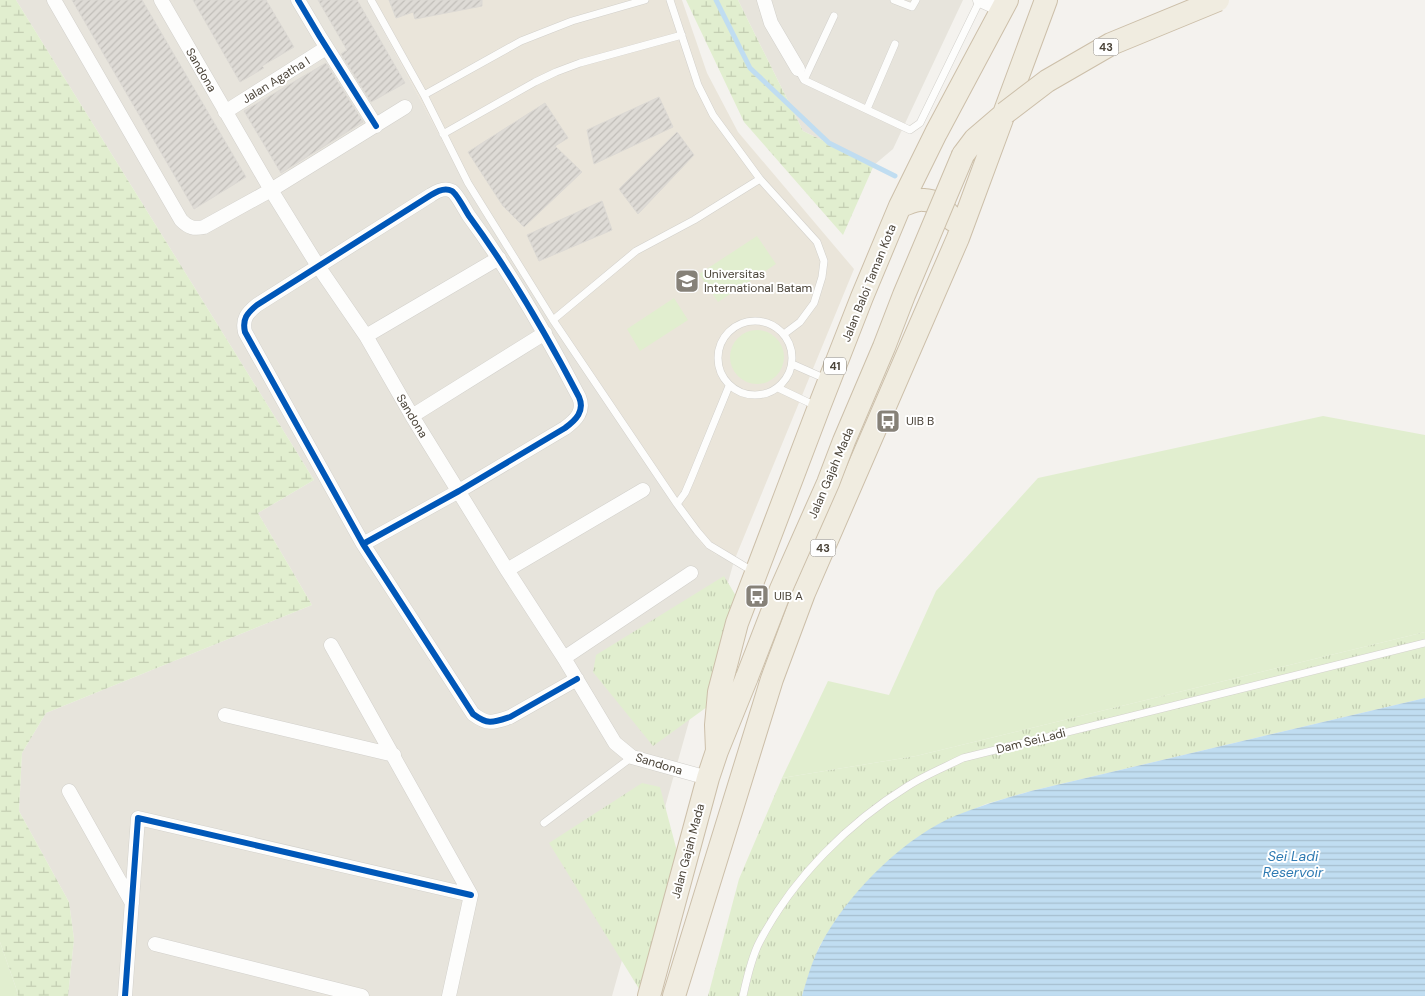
<svg xmlns="http://www.w3.org/2000/svg" width="1425" height="996" viewBox="0 0 1425 996" font-family="'DM Sans',sans-serif">
  <style>
    .residential { fill: #e7e4dc }
    .education { fill: #eae5da }
    .grass { fill: #e1eecf }
    .wetland { fill: url(#wetland-marsh) }
    .park { fill: url(#park-tufts) }
    .water { fill: url(#water-rules) }
    .lines { fill: none; stroke-linecap: round; stroke-linejoin: round }
    .stream { stroke: #c0ddf1; stroke-width: 5 }
    .building { fill: url(#building-hatch); stroke: #dcd9d4 }
    .service-casing { stroke: #d2d0cb; stroke-width: 8 }
    .minor-casing { stroke: #d2d0cb; stroke-width: 15 }
    .trunk-casing { stroke: #ccbfa9; stroke-width: 24 }
    .service { stroke: #fdfdfc; stroke-width: 7 }
    .minor { stroke: #fdfdfc; stroke-width: 14 }
    .trunk { stroke: #f0ece0; stroke-width: 22 }
    .trunk-bridge-casing { stroke: #ccbfa9; stroke-width: 24; stroke-linecap: butt }
    .trunk-bridge { stroke: #f0ece0; stroke-width: 22 }
    .cycleway-casing { stroke: #fff; stroke-width: 9 }
    .cycleway { stroke: #0057b8; stroke-width: 6 }
    .labels { text-anchor: middle; dominant-baseline: central; stroke-width: 4; stroke-linejoin: round; paint-order: stroke }
    .shield { fill: #fff; stroke: #817c74; stroke-width: 1 }
    .shield-label { font-size: 11px; font-weight: bold; fill: #4b4439 }
    .street-label { font-size: 12px; fill: #4b4439; stroke: #fff }
    .poi-label { font-size: 12px; fill: #4b4439; stroke: #fff; text-anchor: start }
    .water-label { font-size: 14px; font-style: italic; fill: #2e7ab2; stroke: #fff }
  </style>
  <defs>
    <pattern id="wetland-marsh" width="20" height="14" patternUnits="userSpaceOnUse" patternTransform="scale(1.25)"><rect width="20" height="14" fill="#e1eecf"/><path d="M1 5h8M5 5V1M11 12h8M15 12V8" fill="none" stroke="#c3cdb2"/></pattern>
    <pattern id="park-tufts" width="24" height="20" patternUnits="userSpaceOnUse" patternTransform="scale(1.25)"><rect width="24" height="20" fill="#e1eecf"/><path d="M3 7l-1-3M5 7V3M7 7l1-3M15 17l-1-3M17 17v-4M19 17l1-3" fill="none" stroke="#c3cdb2"/></pattern>
    <pattern id="water-rules" width="6" height="5" patternUnits="userSpaceOnUse" patternTransform="scale(1.25)"><rect width="6" height="5" fill="#c0ddf1"/><path d="M0 2.5h6" fill="none" stroke="#a6bfcf"/></pattern>
    <pattern id="building-hatch" width="6" height="6" patternUnits="userSpaceOnUse" patternTransform="scale(1.25)"><rect width="6" height="6" fill="#dedbd6"/><path d="M-1 1l2-2M0 6l6-6M5 7l2-2" fill="none" stroke="#c0bdb8"/></pattern>
  </defs>
  <rect width="100%" height="100%" fill="#f4f2ee"/>
  <path class="residential" d="M16,0H367L474,200L532,292L702,544L715,554L734,561L612,996H68L74,939L69,902L19,811L22,753L46,713L312,605L258,513L314,480Z
    M738,0H963L893,149L874,165L803,131Z"/>
  <path class="education" d="M367,0H682L707,73L738,132L854,269L734,561L715,554L702,544L532,292L474,200Z"/>
  <path class="grass" d="M757,236L776,264L718,302L699,274Z
    M674,298L688,320L640,351L627,329Z
    M730 357a27 27 0 1 1 54 0a27 27 0 1 1-54 0Z
    M1323,416L1425,435V632L916,756L782,778L828,681L889,695L936,591L1038,478Z
    M0,942L16,988L18,996H0Z"/>
  <path class="wetland" d="M0,0H16L314,480L258,513L312,605L46,713L22,753L19,811L69,902L74,939L68,996H18L16,988L0,942Z
    M686,0H738L803,131L874,165L843,235L744,122Z"/>
  <path class="park" d="M724,576L739,601L707,707L653,746L593,672L596,655Z
    M1425,632V698L1031,791L986,804L948,820L920,836L893,857L839,915L819,947L809,974L802,996H708L739,879L782,778L916,756Z
    M642,783L660,787L678,855L641,992L549,843Z"/>
  <path class="water" d="M1425,698V996H802C807,979 812,961 820,946C846,896 897,844 948,819C975,807 1003,799 1031,791Z"/>
  <g class="lines">
    <path class="stream" d="M716,0L750,68L829,143L895,176"/>
  </g>
  <path class="building" d="M72,0H142L246,177L194,209Z
    M193,0H266L294,47L262,66L264,68L240,82Z
    M318,0H357L405,83L371,102L341,54L347,50Z
    M389,0H482V6L415,19L413,12L396,18Z
    M326,63L363,122L281,173L244,111Z
    M659,97L673,127L594,164L587,130Z
    M545,103L568,138L555,146L582,172L524,227L503,206L468,152Z
    M677,132L694,155L638,214L619,189Z
    M602,201L612,230L539,261L527,235Z"/>
  <g class="lines">
    <g class="service-casing">
      <path id="service" d="M371,0L424,95L468,183L553,320L677,504L685,493L691,479L729,386
        M670,0L698,85L713,115L760,179L817,242L824,261L822,277L814,303L800,322L784,334
        M894,0L912,7L916,0
        M798,69L804,80L910,130L920,123L980,0
        M804,80L834,16
        M424,95L521,41L572,21L645,0
        M867,109L895,44
        M443,134L535,82L556,72L580,63L682,35
        M553,320L636,251L694,220L760,179
        M718 358a37 37 0 1 1 74 0a37 37 0 1 1-74 0Z
        M792,364L826,379
        M778,388L816,406
        M677,504L697,531L709,545L754,572
        M544,823L632,757
        M743,996C746,982 753,954 760,941C793,878 848,823 908,786C925,775 945,767 963,758L1425,643"/>
    </g>
    <g class="minor-casing">
      <path id="minor" d="M54,0L181,220C189,228 194,229 204,227L271,190L405,107
        M161,0L271,190L318,266L366,336L412,416L507,570L564,658L615,743L632,757L708,778
        M298,0L320,37L376,126
        M764,0L771,23L798,69
        M980,0L1002,10
        M225,112L326,48
        M366,336L499,258
        M412,416L545,333
        M363,544L459,491L565,428C576,420 585,411 579,397C546,334 511,273 469,216C465,210 457,194 452,191C445,187 437,191 431,195L257,305C247,313 242,319 245,332L363,544L473,714C488,725 492,723 510,717L577,679
        M507,570L643,490
        M331,645L471,895L449,996
        M564,658L691,573
        M225,715L394,755
        M69,791L132,903
        M155,944L362,996
        M125,996L138,818L471,895"/>
    </g>
    <g class="trunk-casing">
      <path id="trunk" d="M963,155L975,139L1003,115
        M900,206C907,204 917,199 924,200C937,200 946,210 953,220
        M717,751L716,725L719,692L737,623L819,407L862,297L900,206L936,133L1007,0
        M649,996L708,778L717,751L747,677
        M674,996L772,679L804,593L958,238L1046,0"/>
    </g>
    <use href="#service" class="service"/>
    <use href="#minor" class="minor"/>
    <use href="#trunk" class="trunk"/>
    <g class="trunk-bridge-casing">
      <path id="trunk-bridge" d="M1005,113L1047,81L1111,44L1218,0
        M747,677L781,589L828,483L844,441L884,347L904,295L963,155"/>
    </g>
    <use href="#trunk-bridge" class="trunk-bridge"/>
    <g class="cycleway-casing">
      <path id="cycleway" d="M298,0L320,37L376,126
        M363,544L459,491L565,428C576,420 585,411 579,397C546,334 511,273 469,216C465,210 457,194 452,191C445,187 437,191 431,195L257,305C247,313 242,319 245,332L363,544L473,714C488,725 492,723 510,717L577,679
        M125,996L138,818L471,895"/>
    </g>
    <use href="#cycleway" class="cycleway"/>
  </g>
  <defs>
    <g id="university-square" transform="scale(1.25)"><rect x="-9" y="-9" width="18" height="18" rx="4" fill="#868178" stroke="#fff"/><path d="M0-5L7-2L0 1L-7-2ZM-4 1L0 2.5L4 1V4Q0 6-4 4Z" fill="#fff"/></g>
    <g id="bus-square" transform="scale(1.25)"><rect x="-9" y="-9" width="18" height="18" rx="4" fill="#868178" stroke="#fff"/><path d="M-5-6H5V4H4V6H2V4H-2V6H-4V4H-5ZM-3.5-4V0h7V-4ZM-3.5 1.2v1.5H-2V1.2ZM2 1.2v1.5H3.5V1.2Z" fill="#fff"/></g>
  </defs>
  <g fill-rule="evenodd">
    <use href="#university-square" x="687" y="281"/>
    <use href="#bus-square" x="888" y="421"/>
    <use href="#bus-square" x="757" y="596"/>
  </g>
  <g class="labels">
    <g class="shield">
      <rect x="1093.5" y="38.5" width="25" height="17" rx="4"/>
      <rect x="824" y="357.5" width="22" height="17" rx="4"/>
      <rect x="810.5" y="539.5" width="25" height="17" rx="4"/>
    </g>
    <g class="shield-label">
      <text x="1106" y="47">43</text>
      <text x="835" y="366">41</text>
      <text x="823" y="548">43</text>
    </g>
    <g class="street-label">
      <text transform="translate(201 70) rotate(60)">Sandona</text>
      <text transform="translate(276 80) rotate(-32)">Jalan Agatha I</text>
      <text transform="translate(869 283) rotate(-68)">Jalan Baloi Taman Kota</text>
      <text transform="translate(412 416) rotate(59)">Sandona</text>
      <text transform="translate(831 473) rotate(-67)">Jalan Gajah Mada</text>
      <text transform="translate(1031 741) rotate(-14)">Dam Sei.Ladi</text>
      <text transform="translate(659 764) rotate(17)">Sandona</text>
      <text transform="translate(688 851) rotate(-75)">Jalan Gajah Mada</text>
    </g>
    <g class="poi-label">
      <text x="704" y="274">Universitas<tspan x="704" dy="14">International Batam</tspan></text>
      <text x="906" y="421">UIB B</text>
      <text x="774" y="596">UIB A</text>
    </g>
    <g class="water-label">
      <text x="1293" y="856">Sei Ladi<tspan x="1293" dy="16">Reservoir</tspan></text>
    </g>
  </g>
</svg>
